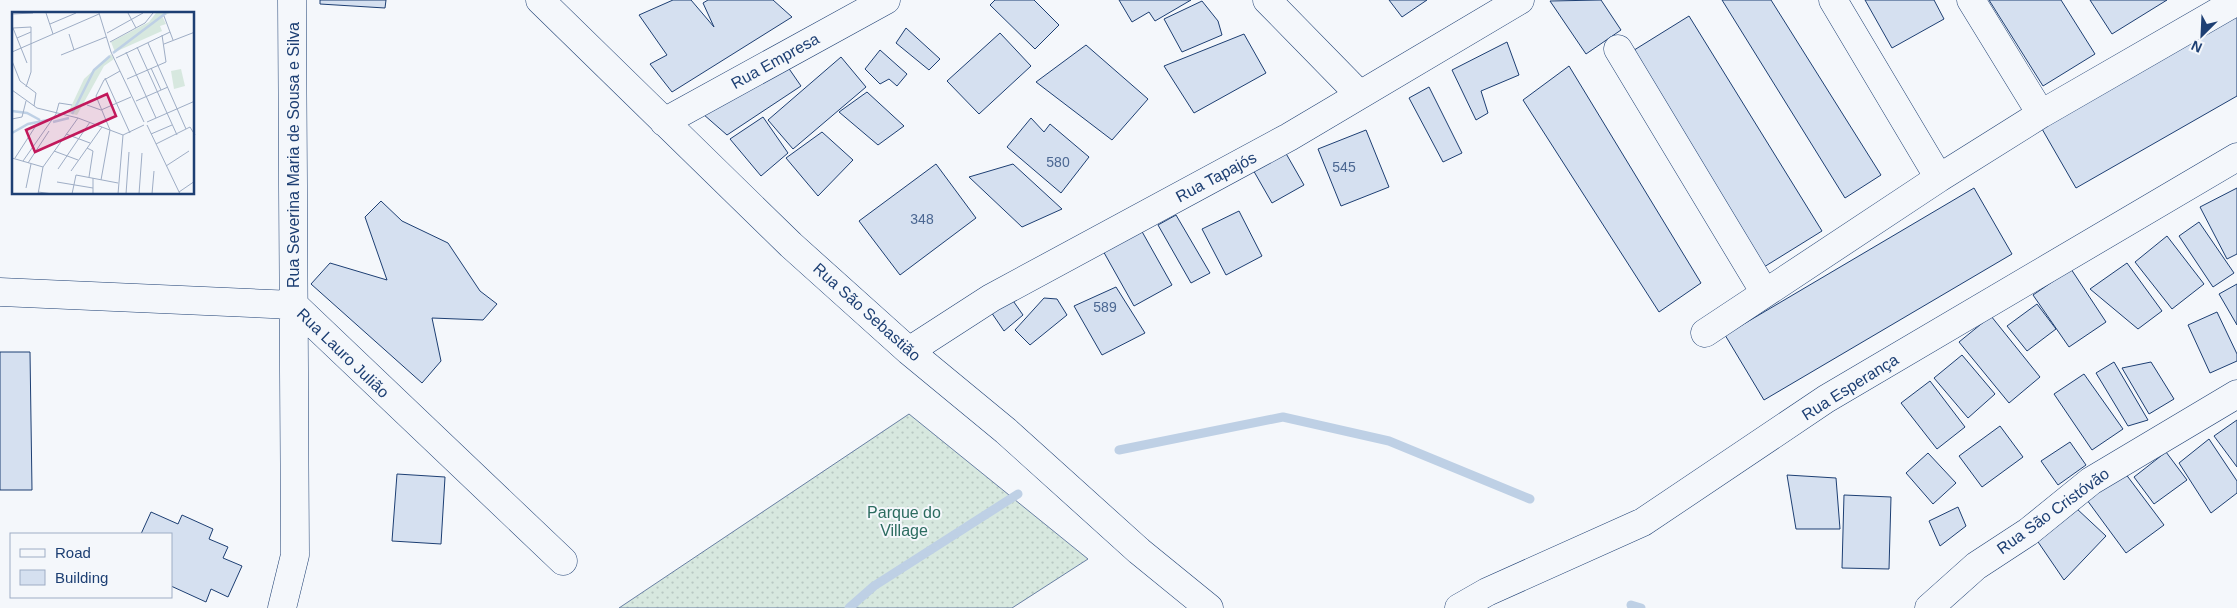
<svg xmlns="http://www.w3.org/2000/svg" width="2237" height="608" viewBox="0 0 2237 608" font-family="Helvetica,sans-serif">
  <style>
    .grass { fill: url(#grass-dots); stroke: #687fa3 }
    .lines { fill: none; stroke-linecap: round; stroke-linejoin: round }
    .stream { stroke: #bed0e5; stroke-width: 9 }
    .building { fill: #d5e0f0; stroke: #1d3f73 }
    .minor-casing { stroke: #1d3f73; stroke-width: 29 }
    .minor { stroke: #f4f7fb; stroke-width: 28 }
    .labels { text-anchor: middle; dominant-baseline: central; stroke-width: 4; stroke-linejoin: round; paint-order: stroke }
    .number-label { font-size: 14px; fill: #4b6792 }
    .street-label { font-size: 16px; fill: #1d3f73; stroke: #f4f7fb }
    .park-label { font-size: 16px; fill: #2c6c60; stroke: #f4f7fb }
    .inset-river { fill: none; stroke: #bed0e5; stroke-width: 2.5 }
    .inset-road { fill: none; stroke: #9eadc5; stroke-width: 1 }
    .view { fill: #c2185b; fill-opacity: 0.15; stroke: #c2185b; stroke-width: 2.5 }
    .inset-edge { fill: none; stroke: #1d3f73; stroke-width: 2.5 }
  </style>
  <defs>
    <pattern id="grass-dots" width="8" height="8" patternUnits="userSpaceOnUse" patternTransform="scale(1.25)"><rect width="8" height="8" fill="#d7e8df"/><path d="M2 2h.1M6 6h.1" fill="none" stroke="#b8c8c3" stroke-width="1.8" stroke-linecap="round"/></pattern>
  </defs>
  <rect width="100%" height="100%" fill="#f4f7fb"/>
  <path class="grass" d="M909,414L1088,559L1012,608H619Z"/>
  <g class="lines">
    <path class="stream" d="M1119,450L1283,417L1389,441L1530,499
      M1631,605L1641,608
      M849,608L874,586L1018,494"/>
  </g>
  <path class="building" d="M320,0H386L385,8L320,4Z
    M673,0H691L714,27L703,3L708,0H773L792,17L672,92L650,64L667,55L639,15Z
    M995,0H1034L1059,25L1035,49L990,5Z
    M1119,0H1191L1155,21L1149,12L1132,22Z
    M1389,0H1427L1402,17Z
    M1601,0L1621,30L1586,54L1550,1Z
    M1722,0H1771L1881,175L1845,198Z
    M1865,0H1934L1944,19L1892,48Z
    M1989,0H2061L2095,54L2043,86Z
    M2090,0H2167L2112,34Z
    M1202,1L1218,21L1222,35L1182,52L1164,19Z
    M2237,9V96L2076,188L2038,122Z
    M1689,16L1822,231L1764,267L1631,52Z
    M906,28L940,59L929,70L896,43Z
    M1000,33L1031,66L979,114L947,81Z
    M1244,34L1266,73L1194,113L1164,66Z
    M1507,42L1519,75L1481,91L1488,113L1476,120L1452,70Z
    M1086,45L1148,99L1112,140L1036,82Z
    M880,50L907,74L897,86L889,79L880,84L865,69Z
    M841,57L866,87L793,149L768,120Z
    M783,60L801,86L727,135L703,114Z
    M1569,66L1701,283L1659,312L1523,100Z
    M1429,87L1462,153L1443,162L1409,98Z
    M867,92L904,126L878,145L839,112Z
    M763,117L788,153L761,176L730,139Z
    M1031,118L1044,132L1050,124L1089,157L1061,193L1007,147Z
    M1366,130L1389,187L1341,206L1318,149Z
    M822,132L853,160L818,196L786,158Z
    M1284,150L1304,185L1272,203L1252,168Z
    M936,164L976,218L900,275L859,221Z
    M1013,164L1062,209L1022,227L969,177Z
    M1974,188L2012,254L1764,400L1725,335Z
    M2237,188V254L2227,259L2200,207Z
    M381,201L402,221L448,243L480,291L497,304L483,320L432,318L441,361L422,383L311,284L330,263L387,280L365,217Z
    M1239,211L1262,256L1226,275L1202,229Z
    M1176,215L1210,273L1191,283L1158,225Z
    M2199,222L2234,273L2213,287L2179,236Z
    M1140,228L1172,285L1134,306L1102,249Z
    M2167,236L2204,284L2172,309L2135,262Z
    M2127,263L2162,311L2138,329L2090,289Z
    M2071,269L2106,322L2069,347L2033,295Z
    M2237,284V325L2219,294Z
    M1116,287L1145,333L1102,355L1074,306Z
    M1009,295L1023,315L1004,331L989,309Z
    M1044,298L1057,299L1067,315L1030,345L1015,330Z
    M2037,304L2056,329L2027,351L2007,326Z
    M2217,312L2237,354V361L2210,373L2188,325Z
    M1991,316L2040,377L2009,403L1959,342Z
    M0,352H30L32,490H0Z
    M1962,355L1995,394L1968,418L1934,378Z
    M2114,362L2148,420L2128,426L2096,373Z
    M2151,362L2174,399L2149,414L2122,368Z
    M2084,374L2123,429L2092,450L2054,394Z
    M1930,381L1965,427L1937,449L1901,403Z
    M2237,420V467L2214,436Z
    M2000,426L2023,457L1982,487L1959,456Z
    M2209,439L2237,481V493L2211,513L2179,463Z
    M2070,442L2086,465L2058,485L2041,461Z
    M2166,452L2187,480L2154,504L2134,477Z
    M1928,453L1956,483L1933,504L1906,473Z
    M2125,473L2164,525L2126,553L2087,500Z
    M397,474L445,477L441,544L392,541Z
    M1787,475L1836,478L1840,529H1796Z
    M1844,495L1891,497L1889,569L1842,568Z
    M1958,507L1966,526L1940,546L1929,521Z
    M2076,508L2106,536L2064,580L2034,536Z
    M151,512L178,524L182,515L213,529L209,539L228,547L223,558L242,566L228,597L211,589L206,602L171,586V534H141Z"/>
  <g class="lines">
    <g class="minor-casing">
      <path id="minor" d="M540,0L791,245L909,351L1006,431L1139,551L1209,608
        M1267,0L1359,94
        M1833,0L1939,178
        M1971,0L2041,114
        M1618,49L1765,293
        M664,122L886,0
        M0,292L294,305L563,561
        M1705,333L1939,178L2041,114L2237,1
        M909,351L991,298L1289,137L1520,0
        M282,608L295,555L292,0
        M1459,608L1487,592L1643,522L1826,399L2237,157
        M1929,608L1976,566L2028,532L2091,481L2237,394"/>
    </g>
    <use href="#minor" class="minor"/>
  </g>
  <g class="labels">
    <g class="number-label">
      <text x="1058" y="162">580</text>
      <text x="1344" y="167">545</text>
      <text x="922" y="219">348</text>
      <text x="1105" y="307">589</text>
    </g>
    <g class="street-label">
      <text transform="translate(775 61) rotate(-29)">Rua Empresa</text>
      <text transform="translate(293 155) rotate(-90)">Rua Severina Maria de Sousa e Silva</text>
      <text transform="translate(1216 177) rotate(-28)">Rua Tapajós</text>
      <text transform="translate(867 312) rotate(42)">Rua São Sebastião</text>
      <text transform="translate(343 353) rotate(44)">Rua Lauro Julião</text>
      <text transform="translate(1850 387) rotate(-32)">Rua Esperança</text>
      <text transform="translate(2053 511) rotate(-36)">Rua São Cristóvão</text>
    </g>
    <g class="park-label">
      <text x="904" y="512">Parque do<tspan x="904" dy="18">Village</tspan></text>
    </g>
  </g>
  <g transform="translate(12 12)">
    <rect width="182" height="182" fill="#f4f7fb"/>
    <path d="M144,1H158L150,4L154,12L148,14L150,19L103,40L99,30L137,10ZM99,42L102,47L92,54L65,103L56,101L72,67Z" fill="#d7e8df"/>
    <path d="M169,57L173,74L162,77L159,59Z" fill="#d7e8df"/>
    <path class="inset-river" d="M101,41L154,1M0,99L15,101L28,108M60,102L82,58L98,44M41,110L57,106M0,121L16,112L36,108"/>
    <path class="inset-road" d="M34,1L41,22M87,1L99,40L132,110M116,1L124,16M0,2L21,1M152,4L161,28M38,12L64,1M1,16L19,15V60L14,75M1,16L15,51M95,21L131,1M57,22L62,38M5,26L19,20M98,30L133,11L141,1M136,31L174,117M152,32L183,20M125,35L165,123M0,40L87,2M114,40L144,106M49,43L94,25M104,46L158,20M0,49L8,69L24,81L22,94M139,56L149,78M93,66L118,121M115,67L154,50L150,23M0,78L25,96L66,106L111,123L132,113M124,89L156,75M75,93L89,98L119,85M0,107L10,105L14,89M135,110L183,89M135,113L168,182M54,122L78,131M139,122L160,113M144,132L178,115L183,123M75,136L81,139L77,165M42,139L66,148M0,146L31,155M3,146L25,112M11,149L44,102L47,91L60,93M16,151L37,119M154,154L177,139M46,157L78,110M59,159L90,115M89,168L98,118L84,84L92,68L108,59M45,170L81,176M14,176L19,152M26,180L41,182M167,180L183,169M26,182L31,155L66,106M60,182L64,163L106,171M81,182V166M106,182L111,123M114,182L117,140M127,182L130,141M140,182L142,159"/>
    <path class="view" d="M95,82L104,104L23,140L14,118Z"/>
    <rect width="182" height="182" class="inset-edge"/>
  </g>
  <rect x="10" y="533" width="162" height="65" fill="#f4f7fb" stroke="#9eadc5"/>
  <rect x="20" y="549" width="25" height="8" fill="#f4f7fb" stroke="#9eadc5"/>
  <text x="55" y="558" font-size="15" fill="#1d3f73">Road</text>
  <rect x="20" y="570" width="25" height="15" fill="#d5e0f0" stroke="#9eadc5"/>
  <text x="55" y="583" font-size="15" fill="#1d3f73">Building</text>
  <g transform="translate(2202 35) rotate(204)" stroke="#f4f7fb" stroke-width="4" paint-order="stroke">
  <path d="M0-4L9 19L0 12L-9 19Z" fill="#1d3f73"/>
  <text y="-8" font-size="14" font-weight="bold" text-anchor="middle" fill="#1d3f73">N</text>
  </g>
</svg>
